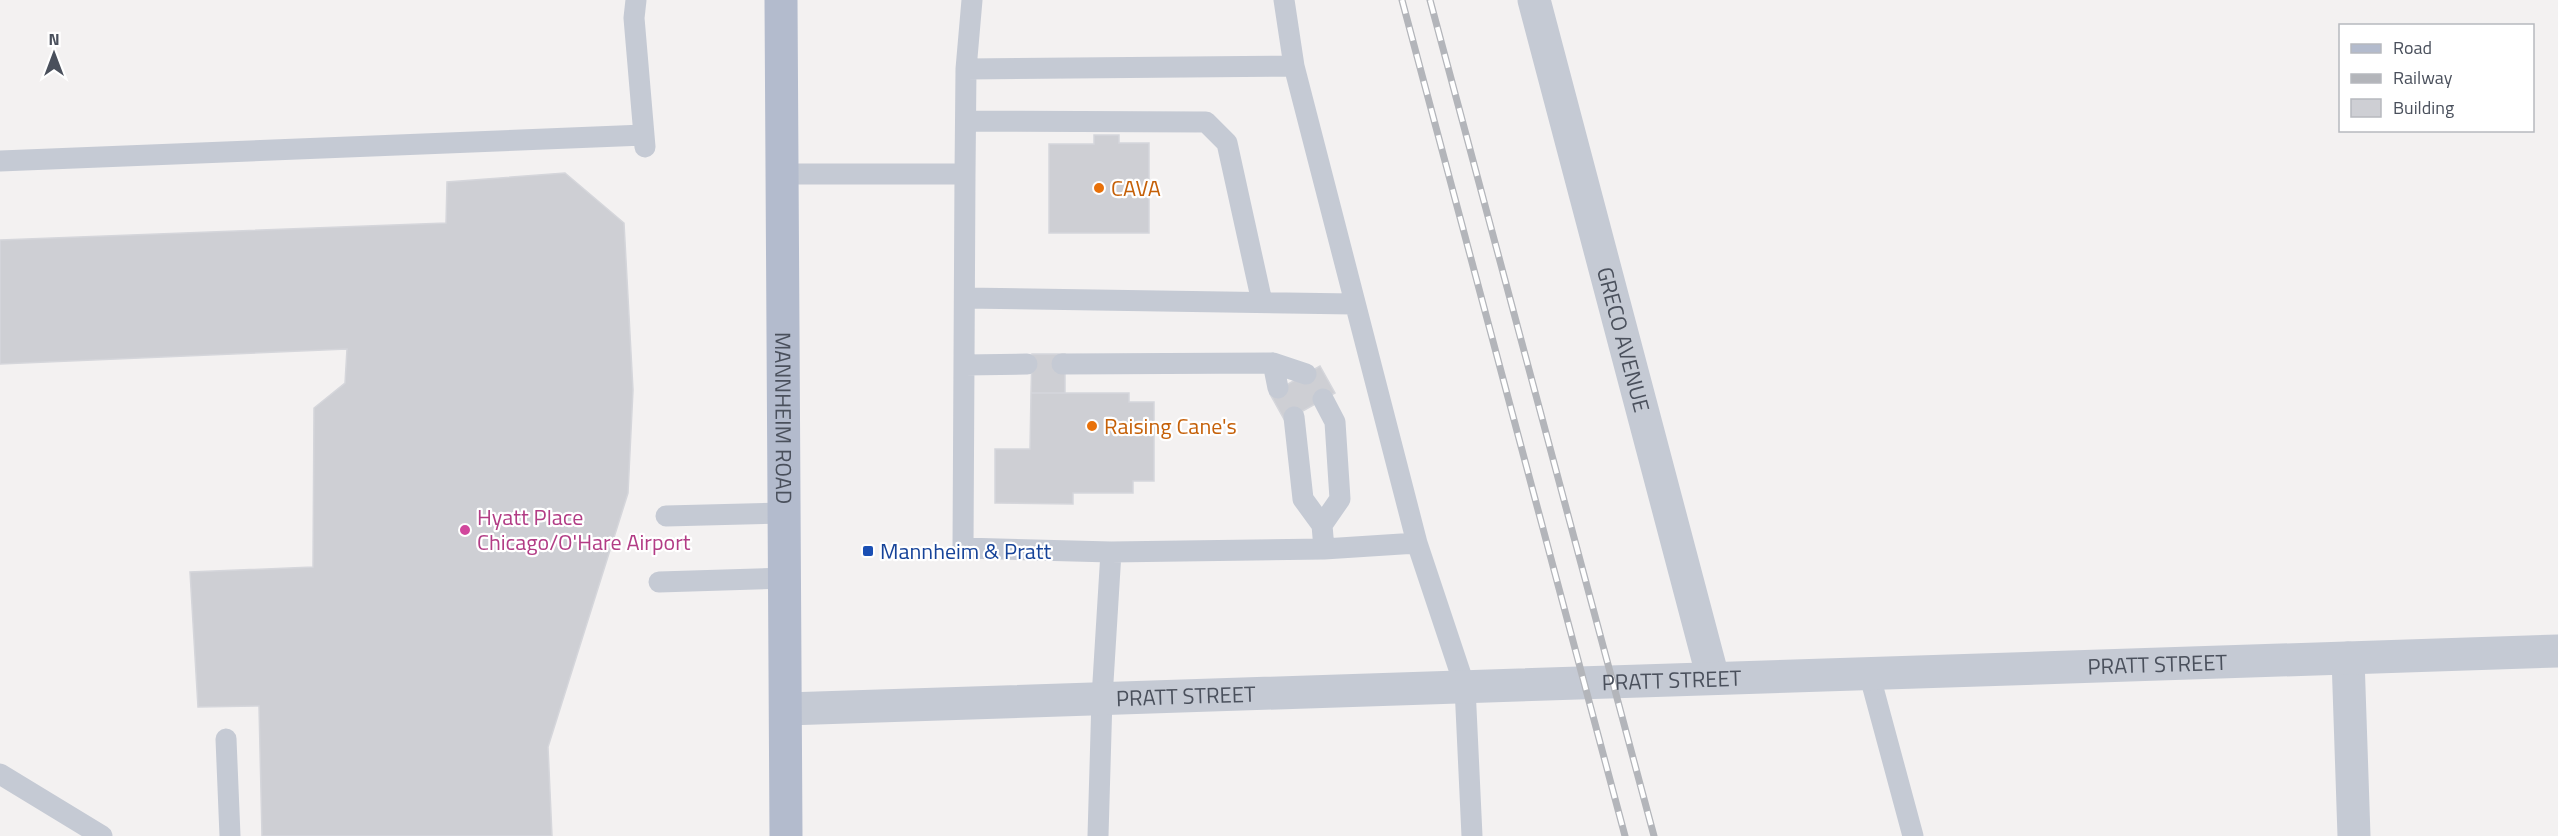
<svg xmlns="http://www.w3.org/2000/svg" width="2558" height="836" viewBox="0 0 2558 836" font-family="'Titillium Web',sans-serif">
  <style>
    .building { fill: #cecfd4; stroke: #d5d6db; stroke-width: 1.5 }
    .lines { fill: none; stroke-linecap: round; stroke-linejoin: round }
    .service { stroke: #c5cad4; stroke-width: 21 }
    .minor { stroke: #c5cad4; stroke-width: 33 }
    .primary { stroke: #b3bbcd; stroke-width: 33 }
    .rail-casing { stroke: #b3b5ba; stroke-width: 7 }
    .rail { stroke: #fff; stroke-width: 4.5; stroke-dasharray: 14; stroke-linecap: butt }
    .food-dot { fill: #e8710a; stroke: #fff; stroke-width: 2 }
    .hotel-dot { fill: #d1479c; stroke: #fff; stroke-width: 2 }
    .transit-dot { fill: #1a4fb4; stroke: #fff; stroke-width: 2 }
    .labels { text-anchor: middle; dominant-baseline: central; stroke-width: 4.5; stroke-linejoin: round; paint-order: stroke }
    .food-label { font-size: 22px; fill: #c56008; stroke: #fff; text-anchor: start }
    .street-label { font-size: 22px; fill: #4a505c; stroke: #fff }
    .hotel-label { font-size: 22px; fill: #b23c85; stroke: #fff; text-anchor: start }
    .transit-label { font-size: 22px; fill: #164399; stroke: #fff; text-anchor: start }
  </style>
  <rect width="100%" height="100%" fill="#f3f1f1"/>
  <path class="building" d="M1094,135H1119V143H1149V233H1049V144H1094Z
    M565,173L624,223L633,390L628,493L548,747L552,836H262L259,706L198,707L190,572L313,567L314,408L345,383L347,349L0,364V240L446,223L447,182Z
    M1032,354H1065V393H1031Z
    M1320,366L1335,393L1285,421L1270,394Z
    M1031,393H1129V402H1154V481H1133V493H1073V504L995,503V449H1030Z"/>
  <g class="lines">
    <path class="service" d="M636,0L634,18L645,147
      M1284,0L1294,66
      M966,69L972,0
      M966,121L1206,122L1227,143L1262,302
      M0,161L644,135
      M782,174H965L963,548L1111,552L1102,698L1098,836
      M965,174L966,69L1294,66L1417,543
      M965,298L1353,304
      M1273,363L1278,388
      M1062,364L1273,363L1306,374
      M965,365L1027,364
      M1294,417L1303,499L1322,525L1324,549
      M666,516L785,513
      M1322,525L1340,499L1335,422L1323,399
      M1111,552L1324,549L1417,543L1465,687L1472,836
      M659,582L785,578
      M1869,673L1913,836
      M226,739L230,836
      M0,774L102,836"/>
    <g class="minor">
      <path id="s1" d="M1534,0L1713,678"/>
      <path d="M2348,658L2354,836"/>
      <path id="s2" d="M786,709L2558,651"/>
    </g>
    <path class="primary" id="s3" d="M781,0L786,836"/>
    <g class="rail-casing">
      <path id="rail" d="M1402,0L1625,836
        M1430,0L1654,836"/>
    </g>
    <use href="#rail" class="rail"/>
  </g>
  <g class="food-dot">
    <circle cx="1099" cy="188" r="6"/>
    <circle cx="1092" cy="426" r="6"/>
  </g>
  <circle class="hotel-dot" cx="465" cy="530" r="6"/>
  <rect class="transit-dot" x="862" y="545" width="12" height="12" rx="3"/>
  <g class="labels">
    <g class="food-label">
      <text x="1111" y="188">CAVA</text>
      <text x="1104" y="426">Raising Cane's</text>
    </g>
    <g class="street-label">
      <text stroke="none"><textPath href="#s1" startOffset="351">GRECO AVENUE</textPath></text>
      <text stroke="none"><textPath href="#s3" startOffset="418">MANNHEIM ROAD</textPath></text>
      <text stroke="none"><textPath href="#s2" startOffset="1372">PRATT STREET</textPath></text>
      <text stroke="none"><textPath href="#s2" startOffset="886">PRATT STREET</textPath></text>
      <text stroke="none"><textPath href="#s2" startOffset="400">PRATT STREET</textPath></text>
    </g>
    <g class="hotel-label">
      <text x="477" y="517">Hyatt Place<tspan x="477" dy="25">Chicago/O'Hare Airport</tspan></text>
    </g>
    <g class="transit-label">
      <text x="880" y="551">Mannheim &amp; Pratt</text>
    </g>
  </g>
  <rect x="2339" y="24" width="195" height="108" fill="#ffffff" stroke="#b7b9be" stroke-width="1.5"/>
  <rect x="2351" y="44" width="30" height="9" fill="#b3bbcd" stroke="#b7b9be" stroke-width="1.5"/>
  <text x="2393" y="54" font-size="18" fill="#4a505c">Road</text>
  <rect x="2351" y="74" width="30" height="9" fill="#b3b5ba" stroke="#b7b9be" stroke-width="1.5"/>
  <text x="2393" y="84" font-size="18" fill="#4a505c">Railway</text>
  <rect x="2351" y="99" width="30" height="18" fill="#cecfd4" stroke="#b7b9be" stroke-width="1.5"/>
  <text x="2393" y="114" font-size="18" fill="#4a505c">Building</text>
  <g transform="translate(54 54)" stroke="#ffffff" stroke-width="4.5" paint-order="stroke">
  <path d="M0-4.5L10 22L0 15L-10 22Z" fill="#4a505c"/>
  <text y="-9" font-size="16" font-weight="bold" text-anchor="middle" fill="#4a505c">N</text>
  </g>
</svg>
